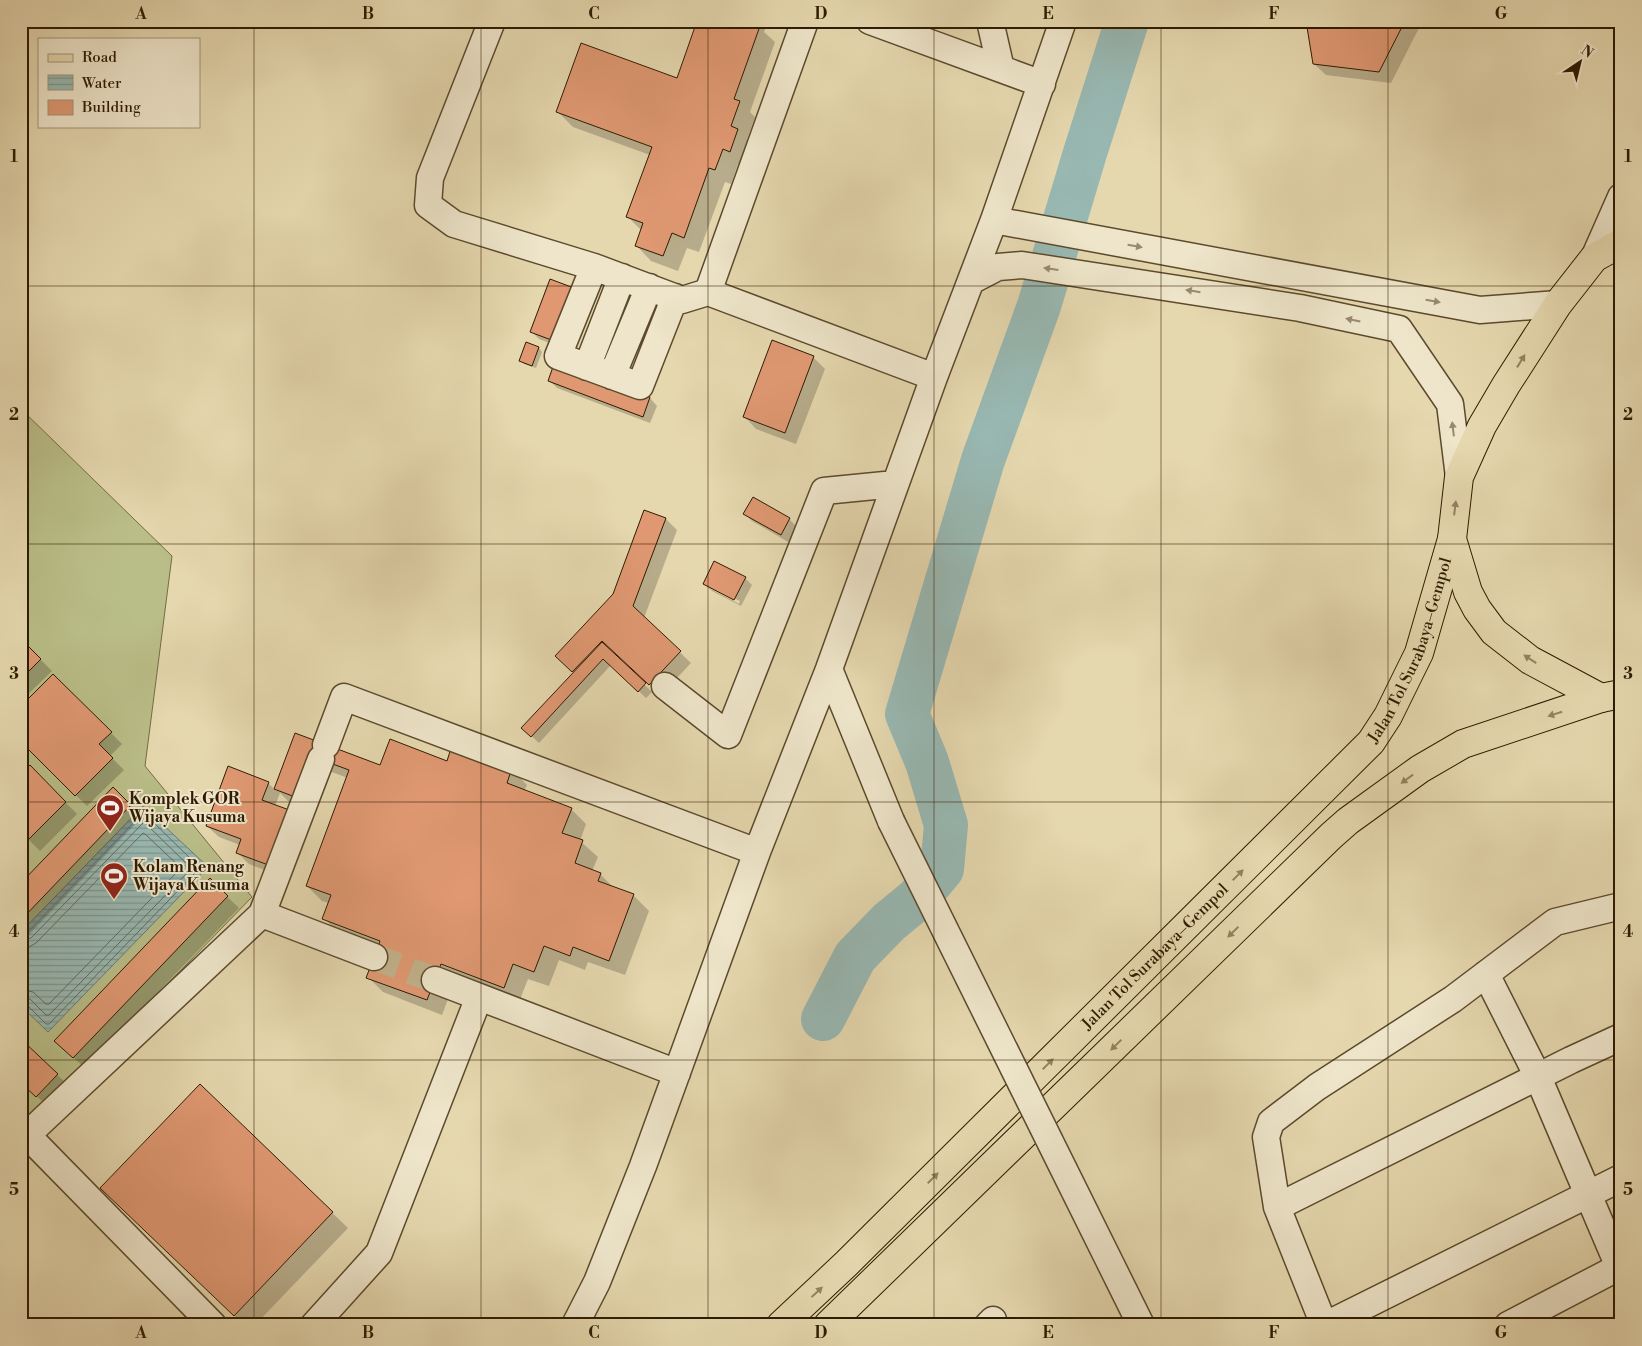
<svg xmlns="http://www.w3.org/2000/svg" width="1642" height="1346" viewBox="0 0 1642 1346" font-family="'Libre Bodoni',serif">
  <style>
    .pitch { fill: #b9bd87; stroke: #746c44 }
    .water { fill: url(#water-rules); stroke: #6e796b }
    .shadow { fill: #0003; fill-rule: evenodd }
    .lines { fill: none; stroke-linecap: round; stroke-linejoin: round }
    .shore { stroke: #646a5a; stroke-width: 1 }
    .river { stroke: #98b8b2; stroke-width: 44 }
    .building { fill: #df9872; stroke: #2f1b01 }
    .minor-tunnel { stroke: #c1b18b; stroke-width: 26; stroke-dasharray: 26 13; stroke-linecap: butt }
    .minor-casing { stroke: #5c4a2c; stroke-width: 29 }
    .major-casing { stroke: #2f1b01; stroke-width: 30 }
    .highway-casing { stroke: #2f1b01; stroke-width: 30 }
    .minor { stroke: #eee5ca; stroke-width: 26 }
    .major { stroke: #e5d7ae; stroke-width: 28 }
    .highway { stroke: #e5d7ae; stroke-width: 28 }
    .minor-bridge-casing { stroke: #5c4a2c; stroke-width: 29; stroke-linecap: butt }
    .minor-bridge { stroke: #eee5ca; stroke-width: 26 }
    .oneway { fill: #988a70 }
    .oneway2 { fill: #938260 }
    .grid { fill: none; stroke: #2f1b01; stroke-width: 1; stroke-opacity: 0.55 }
    .labels { text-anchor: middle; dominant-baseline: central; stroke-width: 4; stroke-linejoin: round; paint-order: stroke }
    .street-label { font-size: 16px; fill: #2f1b01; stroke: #eee5ca }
    .poi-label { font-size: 16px; font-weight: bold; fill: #2f1b01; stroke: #eee5ca; text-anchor: start }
    .neatline { fill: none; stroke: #2f1b01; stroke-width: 2 }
    .grid-label { font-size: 16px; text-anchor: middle; font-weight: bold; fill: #2f1b01 }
  </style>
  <defs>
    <pattern id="water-rules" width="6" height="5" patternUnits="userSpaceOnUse" patternTransform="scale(1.25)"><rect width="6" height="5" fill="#98b8b2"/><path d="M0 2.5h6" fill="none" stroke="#7c958e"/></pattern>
  </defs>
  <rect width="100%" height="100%" fill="#e5d7ae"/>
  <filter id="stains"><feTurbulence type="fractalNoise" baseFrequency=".004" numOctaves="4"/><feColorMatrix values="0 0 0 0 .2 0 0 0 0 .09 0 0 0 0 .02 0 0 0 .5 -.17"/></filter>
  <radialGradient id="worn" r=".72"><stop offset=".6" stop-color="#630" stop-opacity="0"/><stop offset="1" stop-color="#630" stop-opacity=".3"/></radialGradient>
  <path class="pitch" d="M21,409L172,556L145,766L252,897L21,1135Z"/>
  <path class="water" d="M143,806L208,867L48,1032L21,1006V932Z"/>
  <path class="shadow" d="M749,21H768L764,32L775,42L750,112L755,117L747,139L753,145L745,166L738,164L731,184L725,182L699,252L687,248L678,271L651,261L636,245L641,230L628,217L650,155L573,127L558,112L677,79L747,28Z
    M1307,21H1412L1419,28L1391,83L1326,75L1314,64Z
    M550,280L562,348L539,339L531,331Z
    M539,348L542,352L536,368L524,364L520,360Z
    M813,357L825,369L796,444L756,429L745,417Z
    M556,363L650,398L657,406L650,423L557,388L550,381Z
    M753,499L789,519L797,527L788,542L752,521L745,514Z
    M666,519L677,530L644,618L691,663L661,695L614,651L612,653L652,692L646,698L611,665L539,743L523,728L574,673L557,656L614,594Z
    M745,578L752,585L741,606L712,591L704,583ZM711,587L740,601L739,604L711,589Z
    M21,640L52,671L21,701Z
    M53,675L122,744L110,756L124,770L87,806L21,741Z
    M296,735L380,767L447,762L512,769L527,785L524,791L571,809L586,824L580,841L598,857L592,871L600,874L614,888L633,895L649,911L625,975L588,962L585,970L559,960L549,986L528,979L519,1002L456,978L442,1015L383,992L368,977L378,949L339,934L324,918L329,903L322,901L307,886L348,778L326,770L291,804L280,793L275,806L283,877L249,864L238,853L240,845L219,837L207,826L268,783L275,790Z
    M30,767L77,814L40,851L21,832Z
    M113,789L142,817L21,943V885Z
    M210,880L239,908L85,1068L67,1052Z
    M21,1040L69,1086L49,1108L25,1085L21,1089Z
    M200,1086L348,1228L255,1325H244L116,1203Z"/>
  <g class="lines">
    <path class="shore" d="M21,935L27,933L142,814H145L199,867V869L49,1024H46L27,1005L21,1003
      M21,941L31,938L143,823H145L190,867V870L49,1015H46L30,999L21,997
      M21,949L29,947L36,943L143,833L145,834L180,867L179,870L49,1004H46L33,992L21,989"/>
    <path class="river" d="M823,1019L855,957L889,922L917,899L942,869L946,825L927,762L907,714L983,460L1039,306L1085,153L1127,21"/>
  </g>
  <path class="building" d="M697,21H748L760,26L734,99L740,101L731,126L738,129L730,152L723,149L715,170L709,168L684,238L672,233L663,256L635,246L643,223L626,217L652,147L556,112L581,43L677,78Z
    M1306,21H1405L1379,72L1313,64Z
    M550,279L574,288L554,341L530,332Z
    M772,340L814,356L785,433L743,417Z
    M526,342L539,347L532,366L519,361Z
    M555,361L650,397L643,417L548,381Z
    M753,497L790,518L781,535L743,514Z
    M644,510L666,518L633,606L681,651L649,685L602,641L572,672L555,656L613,594Z
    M714,561L746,577L734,600L703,584Z
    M21,639L41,659L21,679Z
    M602,642L646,683L638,692L603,659L531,737L521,728Z
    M53,674L112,732L99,744L113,758L75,796L21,742V706Z
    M295,733L380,765L390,739L447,761L452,745L512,768L507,783L572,808L562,833L583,840L575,863L601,873L598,881L634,894L609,961L573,947L570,956L544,946L534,972L513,964L504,988L441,964L427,1000L366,978L380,941L322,919L331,895L306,886L349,770L311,756L295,797L274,789Z
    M30,765L66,802L28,840L21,833V774Z
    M228,766L269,782L262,800L292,811L271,866L236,853L241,839L206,826Z
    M113,787L131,805L21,920V883Z
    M210,878L228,896L73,1058L54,1041Z
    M21,1039L58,1074L36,1097L21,1083Z
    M200,1084L333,1212L234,1316L100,1188Z"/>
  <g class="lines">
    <path class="minor-tunnel" d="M374,957L435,980"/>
    <g class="minor-casing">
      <path id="minor" d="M492,21L430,178L428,205L454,224L594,267L682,300L708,292L934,377
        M870,21L1042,84
        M990,21L1001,69
        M994,220L1480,310L1558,304
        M1594,258L1621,197
        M594,267L558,356L640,386L675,297
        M971,281L998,267L1022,265L1300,308L1399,329L1450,404L1459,477
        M708,292L805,21
        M587,367L622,277
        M612,376L649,287
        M829,669L891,821
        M665,686L728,735L824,491L895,484
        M326,745L344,697L757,852
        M262,914L321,759
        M1486,974L1538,1077L1619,1267
        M435,980L677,1073
        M21,1129L213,1325
        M27,1135L262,914L374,957
        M1277,1207L1571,1060L1621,1037
        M314,1325L379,1253L479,997
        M575,1325L597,1282L643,1166L757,852L829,669L934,377L994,220L1063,21
        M988,1325L993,1320
        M1324,1325L1277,1207L1266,1137L1271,1122L1317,1087L1453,999L1555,922L1621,906
        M1326,1325L1621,1178
        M1508,1325L1621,1266"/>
    </g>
    <g class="major-casing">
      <path id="major" d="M1621,243L1594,258L1558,304L1506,385L1482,426L1459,477L1452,539L1468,592L1477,609L1494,632L1530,660L1601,698L1621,694"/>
    </g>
    <g class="highway-casing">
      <g id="highway">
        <path id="s1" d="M781,1325L847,1263L1371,742L1388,716L1419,653L1452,539"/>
        <path d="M828,1325L1331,836L1348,821L1420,769L1463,744L1601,698"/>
      </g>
    </g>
    <use href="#minor" class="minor"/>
    <use href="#major" class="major"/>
    <use href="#highway" class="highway"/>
    <g class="minor-bridge-casing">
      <path id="minor-bridge" d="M891,821L1141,1325"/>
    </g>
    <use href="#minor-bridge" class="minor-bridge"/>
  </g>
  <defs><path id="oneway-solid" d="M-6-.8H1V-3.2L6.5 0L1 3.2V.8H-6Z" transform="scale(1.25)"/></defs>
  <g class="oneway">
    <use href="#oneway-solid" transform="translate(1135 246) rotate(10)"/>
    <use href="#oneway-solid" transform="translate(1051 269) rotate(-172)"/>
    <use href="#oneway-solid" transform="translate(1193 291) rotate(-171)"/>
    <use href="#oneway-solid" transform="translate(1433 301) rotate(10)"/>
    <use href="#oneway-solid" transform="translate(1353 320) rotate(-168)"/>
    <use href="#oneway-solid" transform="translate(1453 429) rotate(-97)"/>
  </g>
  <g class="oneway2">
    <use href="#oneway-solid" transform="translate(1521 361) rotate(-58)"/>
    <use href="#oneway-solid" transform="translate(1455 508) rotate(-83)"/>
    <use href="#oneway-solid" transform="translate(1530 659) rotate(-147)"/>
    <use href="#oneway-solid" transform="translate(1555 714) rotate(162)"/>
    <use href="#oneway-solid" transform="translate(1407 779) rotate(144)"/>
    <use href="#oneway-solid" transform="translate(1238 875) rotate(-45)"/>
    <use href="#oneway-solid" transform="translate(1233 932) rotate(136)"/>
    <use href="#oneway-solid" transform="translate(1116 1045) rotate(136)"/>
    <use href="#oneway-solid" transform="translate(1048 1064) rotate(-45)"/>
    <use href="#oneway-solid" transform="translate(933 1178) rotate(-45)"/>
    <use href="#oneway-solid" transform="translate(817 1292) rotate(-43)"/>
  </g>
  <path class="grid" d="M254,21V1325M481,21V1325M708,21V1325M934,21V1325M1161,21V1325M1388,21V1325M21,286H1621M21,544H1621M21,802H1621M21,1060H1621"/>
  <defs>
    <g id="stadium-pin" transform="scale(1.4375)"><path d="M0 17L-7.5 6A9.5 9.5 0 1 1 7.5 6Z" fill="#8f2418" stroke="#eee5ca"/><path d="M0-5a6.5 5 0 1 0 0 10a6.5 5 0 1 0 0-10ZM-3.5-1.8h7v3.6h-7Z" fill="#fff"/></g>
  </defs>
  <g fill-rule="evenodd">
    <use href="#stadium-pin" x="110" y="808"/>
    <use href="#stadium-pin" x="114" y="876"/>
  </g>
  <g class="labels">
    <g class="street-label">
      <text stroke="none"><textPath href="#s1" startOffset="930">Jalan Tol Surabaya–Gempol</textPath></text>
      <text stroke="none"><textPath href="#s1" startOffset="525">Jalan Tol Surabaya–Gempol</textPath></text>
    </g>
    <g class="poi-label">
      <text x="129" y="799">Komplek GOR<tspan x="129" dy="18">Wijaya Kusuma</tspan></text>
      <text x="133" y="867">Kolam Renang<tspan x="133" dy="18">Wijaya Kusuma</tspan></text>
    </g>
  </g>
  <rect width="1642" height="1346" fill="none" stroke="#e5d7ae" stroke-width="55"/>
  <rect x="38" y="38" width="162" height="90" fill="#eee5ca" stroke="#a2947a"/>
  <rect x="48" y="54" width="25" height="8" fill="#e5d7ae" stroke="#a2947a"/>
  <text x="82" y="62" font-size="15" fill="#2f1b01">Road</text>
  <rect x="48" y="75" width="25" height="15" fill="url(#water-rules)" stroke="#a2947a"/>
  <text x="82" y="88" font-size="15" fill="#2f1b01">Water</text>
  <rect x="48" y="100" width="25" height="15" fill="#df9872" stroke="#a2947a"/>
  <text x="82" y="112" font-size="15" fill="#2f1b01">Building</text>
  <g transform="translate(1580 62) rotate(35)" stroke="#eee5ca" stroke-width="4" paint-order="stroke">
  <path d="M0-4L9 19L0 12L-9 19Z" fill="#2f1b01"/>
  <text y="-8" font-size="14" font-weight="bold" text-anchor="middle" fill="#2f1b01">N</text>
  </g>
  <rect x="28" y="28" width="1586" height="1290" class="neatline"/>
  <g class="grid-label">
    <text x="141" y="19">A</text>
    <text x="368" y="19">B</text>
    <text x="594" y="19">C</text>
    <text x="821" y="19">D</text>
    <text x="1048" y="19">E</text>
    <text x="1274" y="19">F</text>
    <text x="1501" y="19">G</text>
    <text x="14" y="162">1</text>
    <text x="1628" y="162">1</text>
    <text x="14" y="420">2</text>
    <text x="1628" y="420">2</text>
    <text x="14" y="679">3</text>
    <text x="1628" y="679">3</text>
    <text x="14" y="937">4</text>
    <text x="1628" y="937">4</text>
    <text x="14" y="1195">5</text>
    <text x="1628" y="1195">5</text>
    <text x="141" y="1338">A</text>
    <text x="368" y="1338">B</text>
    <text x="594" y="1338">C</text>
    <text x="821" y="1338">D</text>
    <text x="1048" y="1338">E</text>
    <text x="1274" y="1338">F</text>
    <text x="1501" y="1338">G</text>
  </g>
  <rect width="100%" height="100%" filter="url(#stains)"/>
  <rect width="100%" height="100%" fill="url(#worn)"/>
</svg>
